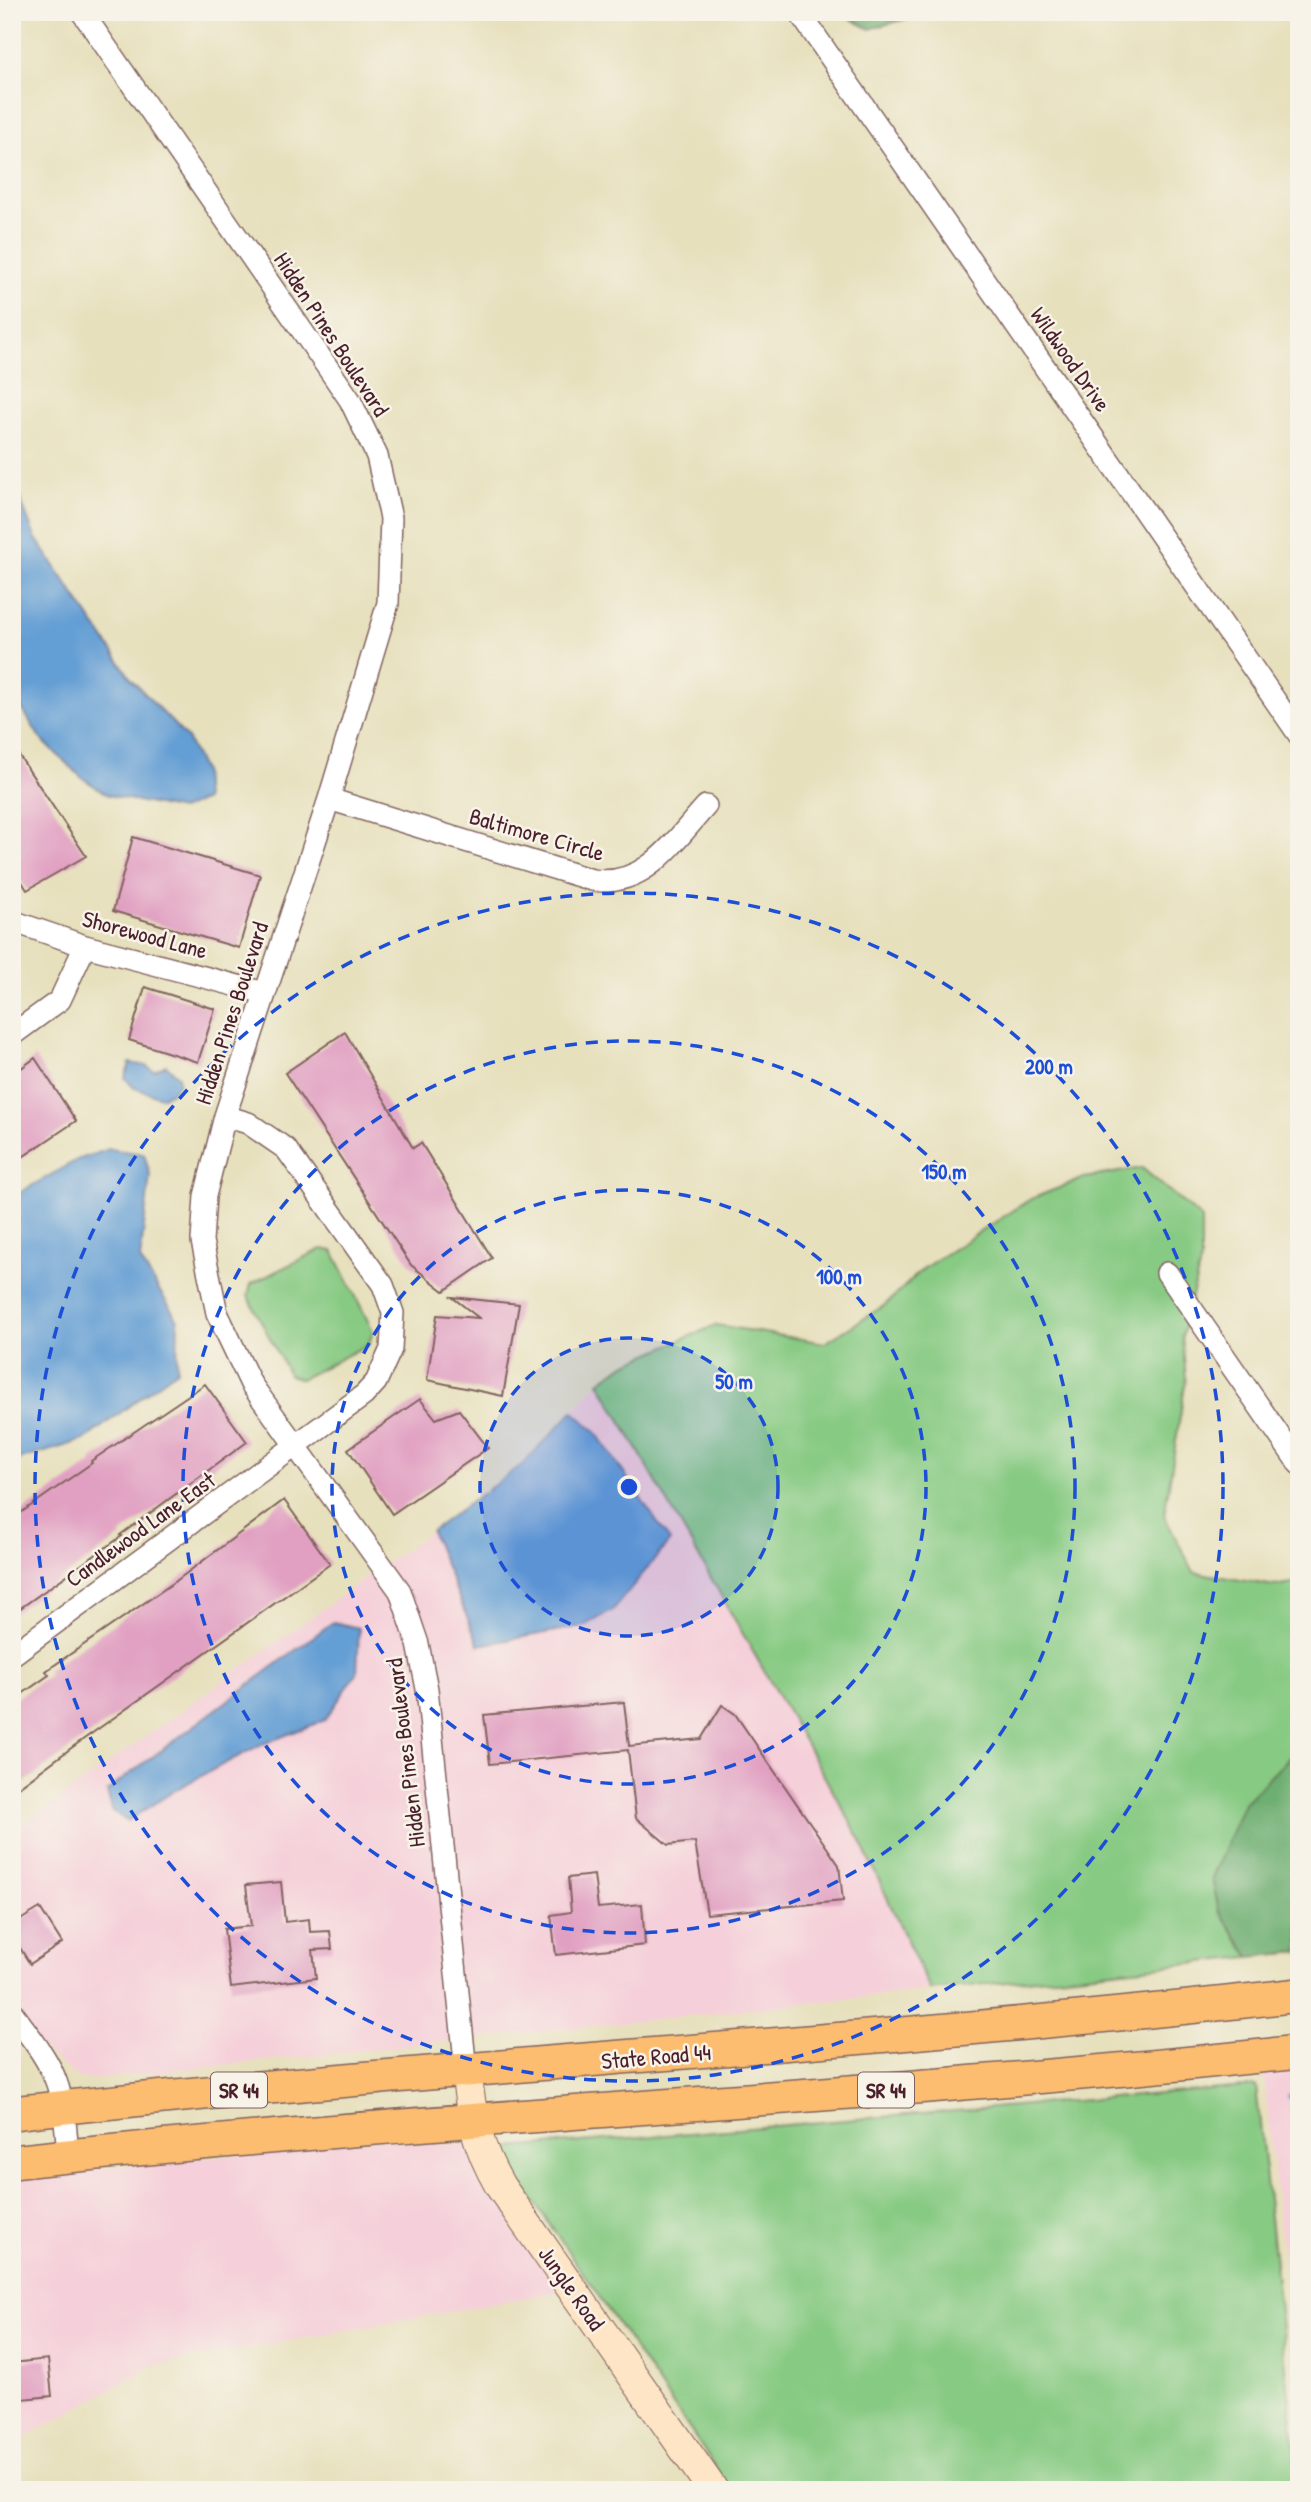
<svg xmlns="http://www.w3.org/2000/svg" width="1311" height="2502" viewBox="0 0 1311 2502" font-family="'Patrick Hand',sans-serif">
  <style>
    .built { fill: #f5cfd9; fill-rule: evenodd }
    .green { fill: #87ca83; stroke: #687457; stroke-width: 2 }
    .forest { fill: #6dae71; stroke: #5c664e; stroke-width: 2 }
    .water { fill: #649ed4; stroke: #575e80; stroke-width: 2 }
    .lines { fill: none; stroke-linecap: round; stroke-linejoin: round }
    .stream { stroke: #649ed4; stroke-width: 6 }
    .building { fill: #e1a0c2 }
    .street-casing { stroke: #81635e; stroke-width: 24 }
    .secondary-casing { stroke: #81635e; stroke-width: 32 }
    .primary-casing { stroke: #81635e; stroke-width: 36 }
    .street { stroke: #fff; stroke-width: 21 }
    .secondary { stroke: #fee5c5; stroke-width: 30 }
    .primary { stroke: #fcbd6f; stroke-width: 33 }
    .ring { fill: none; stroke: #1d4ed8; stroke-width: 3.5; stroke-dasharray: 12 9 }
    .labels { text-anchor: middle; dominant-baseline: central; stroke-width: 5; stroke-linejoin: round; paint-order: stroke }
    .shield { fill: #f7f3e8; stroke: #7e5f64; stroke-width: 2 }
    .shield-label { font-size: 21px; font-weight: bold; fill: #4a1f2b }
    .street-label { font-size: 23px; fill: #4a1f2b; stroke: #f7f3e8 }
    .centre { fill: #1d4ed8; stroke: #f7f3e8; stroke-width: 3.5 }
    .ring-label { font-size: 21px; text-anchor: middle; font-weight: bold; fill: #1d4ed8; stroke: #f7f3e8; stroke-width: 5; stroke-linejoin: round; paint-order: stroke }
  </style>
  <rect width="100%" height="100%" fill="#f7f3e8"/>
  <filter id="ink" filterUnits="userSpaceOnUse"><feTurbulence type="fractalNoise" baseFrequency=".0143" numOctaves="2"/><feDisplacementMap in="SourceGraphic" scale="14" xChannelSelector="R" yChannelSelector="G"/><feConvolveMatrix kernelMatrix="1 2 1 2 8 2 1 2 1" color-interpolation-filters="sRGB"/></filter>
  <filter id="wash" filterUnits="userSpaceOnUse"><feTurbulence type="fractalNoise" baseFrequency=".00686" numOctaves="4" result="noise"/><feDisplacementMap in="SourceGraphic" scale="28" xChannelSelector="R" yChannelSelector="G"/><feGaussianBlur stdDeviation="1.57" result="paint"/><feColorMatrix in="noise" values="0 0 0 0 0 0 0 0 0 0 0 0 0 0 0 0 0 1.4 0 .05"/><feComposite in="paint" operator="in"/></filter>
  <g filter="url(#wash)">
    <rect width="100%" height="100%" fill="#e7e0bd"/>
    <path class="built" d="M599,1382L859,1837L930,1990L81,2080L24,2035L12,2020V1833L431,1531L479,1644L595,1431L573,1411ZM333,1622L358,1628L325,1720L258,1746L182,1786L127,1821L107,1791Z
      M1299,2048V2404L1261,2052Z
      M380,2139L469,2146L561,2291L152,2366L12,2445V2178Z"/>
    <path class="green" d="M1142,1168L1201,1218V1260L1182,1337L1186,1379L1164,1516L1194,1572L1275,1586L1299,1582V1748L1244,1803L1219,1911L1250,1957L930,1990L859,1837L599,1382L625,1364L716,1325L825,1343L885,1305L924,1268L1031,1199L1084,1178Z
      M321,1249L333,1251L373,1331L369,1344L301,1379L289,1375L248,1296L251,1284Z
      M1256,2086L1299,2490H731L497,2147L509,2148Z"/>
    <path class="forest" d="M838,12H931L870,29Z
      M1299,1748V1952L1250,1957L1219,1911L1212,1878L1244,1803Z"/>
    <path class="water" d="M12,479L35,537L132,680L187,738L203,771L205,800L181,810L108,795L81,777L40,738L12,692Z
      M130,1063L146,1066L154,1071L166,1065L178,1076L179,1083L172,1092L161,1097L134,1088L125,1078Z
      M109,1149L144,1154L150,1175L140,1260L178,1320L177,1370L84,1440L12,1462V1197L77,1160Z
      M573,1411L595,1431L670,1541L612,1611L584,1626L479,1645L431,1531L523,1464Z
      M333,1622L359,1628L357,1673L325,1720L258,1746L182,1786L127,1821L112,1811L107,1791Z"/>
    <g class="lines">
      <path class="stream" d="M1290,2097L1299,2096"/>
    </g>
    <g id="blocks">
      <path class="building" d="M12,745L86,856L27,890L12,866Z
        M133,837L260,875L239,948L113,911Z
        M145,987L215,1009L198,1062L129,1040Z
        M345,1032L413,1148L421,1143L492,1258L444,1291L411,1265L285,1073Z
        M35,1058L76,1121L12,1164V1075Z
        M452,1297L519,1304L503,1396L427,1380L437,1315L479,1318Z
        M205,1384L247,1442L120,1535L122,1536L12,1614V1519L92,1463L91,1461Z
        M420,1399L436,1419L459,1410L488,1448L392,1514L348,1449Z
        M284,1500L330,1564L74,1746L12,1792V1701L49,1675L46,1671L176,1581Z
        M624,1702L629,1746L701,1739L722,1705L735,1714L839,1865L843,1901L707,1914L695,1842L668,1845L636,1818L628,1750L490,1764L484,1715Z
        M594,1875L598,1908L642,1904L645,1945L556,1955L551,1915L571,1912L568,1878Z
        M281,1882L285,1922L309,1919L310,1932L330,1931L332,1949L313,1950L316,1978L231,1988L224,1929L251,1926L246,1885Z
        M40,1908L62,1943L30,1964L12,1935V1925Z
        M48,2359L52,2396L12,2400V2363Z"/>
    </g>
  </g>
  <g filter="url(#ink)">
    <use href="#blocks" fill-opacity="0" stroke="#81635e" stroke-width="2"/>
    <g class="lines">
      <g class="street-casing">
        <path id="street" d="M82,12L350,400L377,456L391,518L388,603L329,799L225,1116L205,1196L202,1241L217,1313L251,1384L400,1591L418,1644L427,1689L466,2071
          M799,12L1299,735
          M329,799L592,880C646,888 674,841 706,806
          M12,921L85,946L265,993
          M12,1035L60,1000L85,946
          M1167,1273L1299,1464
          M12,1655L364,1395L376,1382L391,1349L393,1313L383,1285L286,1149L248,1123L225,1116
          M12,2012C27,2033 47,2056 56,2081C65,2105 66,2131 68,2156"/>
      </g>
      <g class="secondary-casing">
        <path id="secondary" d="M466,2071C472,2119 476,2144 500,2186L713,2490"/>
      </g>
      <g class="primary-casing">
        <path id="primary" d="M12,2113C440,2065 871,2044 1299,1995
          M12,2162C440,2115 871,2098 1299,2052"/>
      </g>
      <use href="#street" class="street"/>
      <use href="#secondary" class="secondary"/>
      <use href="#primary" class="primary"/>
    </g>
  </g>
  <circle cx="629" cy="1487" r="149" fill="#1d4ed8" fill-opacity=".12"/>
  <g class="ring">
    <circle cx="629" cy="1487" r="149"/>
    <circle cx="629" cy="1487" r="297"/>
    <circle cx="629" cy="1487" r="446"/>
    <circle cx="629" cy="1487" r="594"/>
  </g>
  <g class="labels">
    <g class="shield">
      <rect x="211" y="2072.5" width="56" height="35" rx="5"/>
      <rect x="858" y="2072.5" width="56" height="35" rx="5"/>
    </g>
    <g class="shield-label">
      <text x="239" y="2090">SR 44</text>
      <text x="886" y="2090">SR 44</text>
    </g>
    <g class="street-label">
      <text transform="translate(332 334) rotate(57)">Hidden Pines Boulevard</text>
      <text transform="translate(1071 359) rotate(55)">Wildwood Drive</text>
      <text transform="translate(537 834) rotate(16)">Baltimore Circle</text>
      <text transform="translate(145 934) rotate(15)">Shorewood Lane</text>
      <text transform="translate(231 1013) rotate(-72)">Hidden Pines Boulevard</text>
      <text transform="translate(140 1529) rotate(-36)">Candlewood Lane East</text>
      <text transform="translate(405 1753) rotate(-97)">Hidden Pines Boulevard</text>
      <text transform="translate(656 2056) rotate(-5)">State Road 44</text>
      <text transform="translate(572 2288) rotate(55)">Jungle Road</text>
    </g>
  </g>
  <circle cx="629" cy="1487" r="10" class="centre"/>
  <g class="ring-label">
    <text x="1049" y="1074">200 m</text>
    <text x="944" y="1179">150 m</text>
    <text x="839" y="1284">100 m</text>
    <text x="734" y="1389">50 m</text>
  </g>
  <rect width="1311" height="2502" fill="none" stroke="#f7f3e8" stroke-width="42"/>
</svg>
